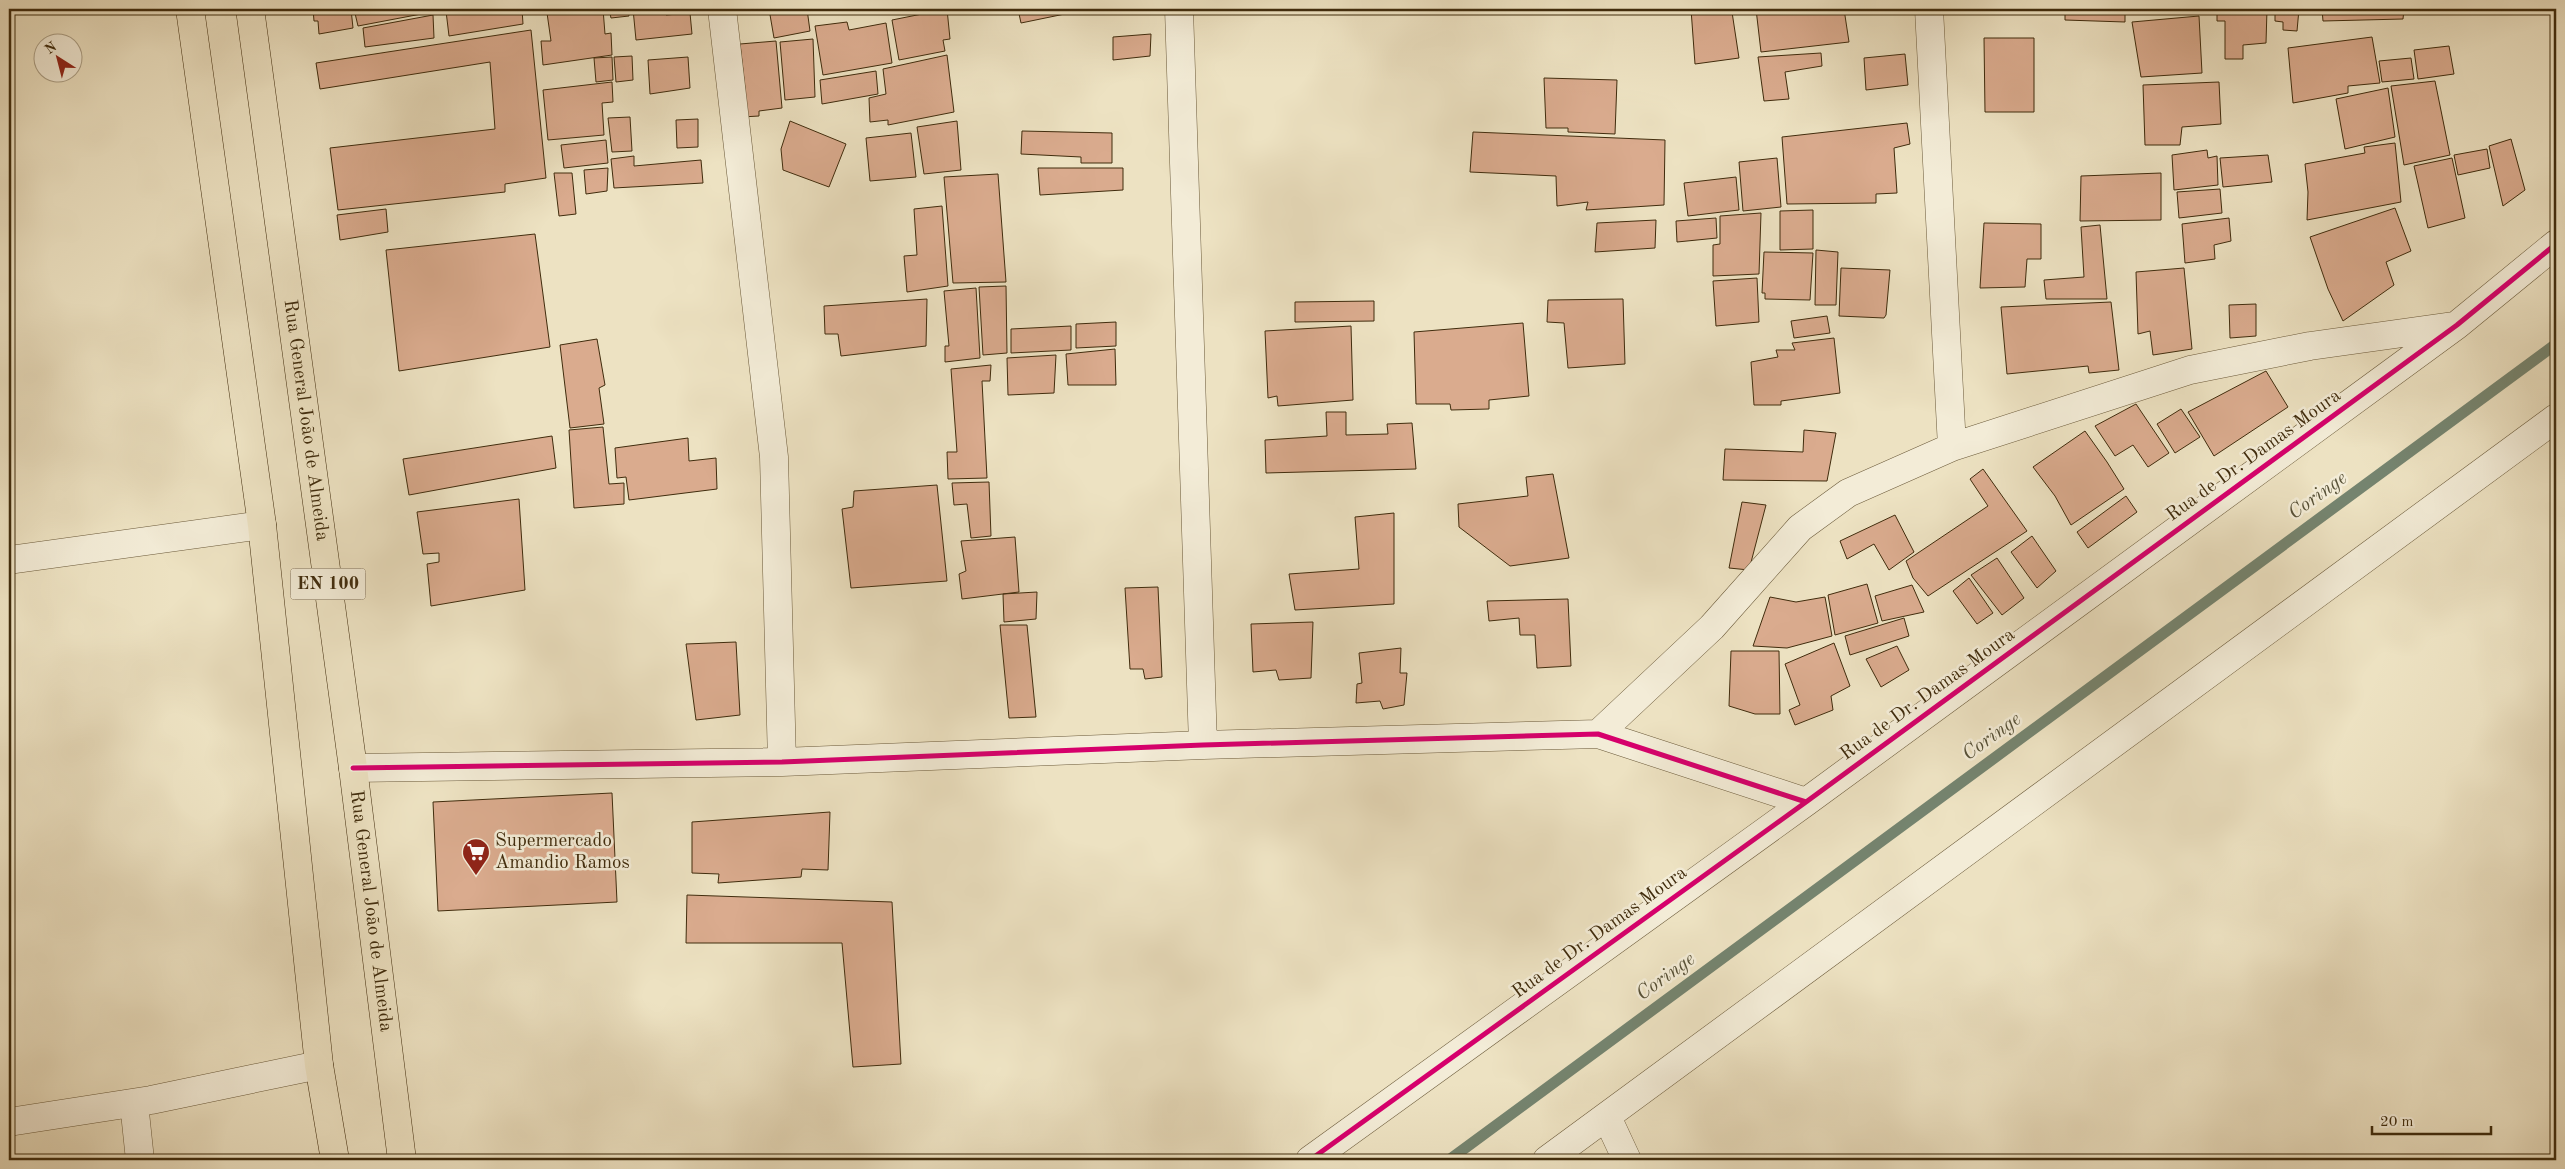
<svg xmlns="http://www.w3.org/2000/svg" width="2565" height="1169" viewBox="0 0 2565 1169" font-family="'Old Standard TT',serif">
  <style>
    .lines { fill: none; stroke-linecap: round; stroke-linejoin: round }
    .stream { stroke: #75846f; stroke-width: 11 }
    .building { fill: #daab8e; stroke: #402c0d }
    .minor-casing { stroke: #6b5a3a; stroke-width: 29 }
    .major-casing { stroke: #402c0d; stroke-width: 29 }
    .minor { stroke: #f3ecd7; stroke-width: 28 }
    .major { stroke: #ede2c2; stroke-width: 28 }
    .cycleway-casing { stroke: #f3ecd7; stroke-width: 8 }
    .cycleway { stroke: #d6006c; stroke-width: 5 }
    .labels { text-anchor: middle; dominant-baseline: central; stroke-width: 5; stroke-linejoin: round; paint-order: stroke }
    .shield { fill: #f3ecd7; stroke: #76664a; stroke-width: 1 }
    .shield-label { font-size: 18px; font-weight: bold; fill: #402c0d }
    .street-label { font-size: 19px; fill: #402c0d; stroke: #f3ecd7 }
    .poi-label { font-size: 19px; fill: #402c0d; stroke: #f3ecd7; text-anchor: start }
    .water-label { font-size: 20px; font-style: italic; fill: #565036; stroke: #f3ecd7 }
  </style>
  <rect width="100%" height="100%" fill="#ede2c2"/>
  <filter id="stains"><feTurbulence type="fractalNoise" baseFrequency=".004" numOctaves="4"/><feColorMatrix values="0 0 0 0 .2 0 0 0 0 .09 0 0 0 0 .02 0 0 0 .5 -.17"/></filter>
  <radialGradient id="worn" r=".72"><stop offset=".6" stop-color="#630" stop-opacity="0"/><stop offset="1" stop-color="#630" stop-opacity=".3"/></radialGradient>
  <g class="lines">
    <path class="stream" d="M1449,1160L2556,344"/>
  </g>
  <path class="building" d="M313,9H331L332,11L351,9L353,28L319,34L318,21H314Z
    M354,9H437V11L358,26Z
    M463,9H522L523,24L449,36L446,11Z
    M603,9L605,34L611,33L612,55L543,65L541,41H551L547,13Z
    M609,9H628L629,16L611,18Z
    M633,9H665L666,15L690,13L692,34L636,40Z
    M769,9H807L810,31L774,38Z
    M947,9L950,39L943,40L945,51L899,60L892,20Z
    M1018,9H1089L1021,23Z
    M1691,9H1749L1732,12L1739,58L1695,64Z
    M1756,9H1844L1849,42L1761,52Z
    M2065,9H2125V22L2065,20Z
    M2217,9H2267L2266,43L2243,45V59H2225V21H2217Z
    M2275,9H2299L2297,31L2283,30V22L2275,21Z
    M2322,9H2404L2403,19L2323,21Z
    M433,15L434,38L365,47L363,28Z
    M2199,16L2202,73L2141,77L2132,22Z
    M847,22L849,30L886,23L892,63L823,75L815,26Z
    M531,30L546,178L505,184V192L338,210L330,148L495,129L490,62L320,89L316,63Z
    M1151,34L1150,56L1113,60V37Z
    M2372,37L2380,83L2348,86V93L2293,103L2288,48Z
    M1984,38H2034V112H1985Z
    M813,39L815,97L785,100L780,42Z
    M776,41L782,108L759,111V116L742,117L745,89L740,44Z
    M2449,46L2454,74L2418,79L2414,50Z
    M1821,53L1822,66L1785,72L1789,99L1764,101L1758,57Z
    M1905,54L1908,85L1866,90L1864,58Z
    M947,55L954,112L888,125V120L870,122L869,98L886,94L883,69Z
    M632,56L633,80L616,82L614,57Z
    M612,57L613,80L596,82L594,58Z
    M688,57L690,88L650,94L648,60Z
    M2411,58L2414,79L2382,82L2379,61Z
    M876,71L878,94L822,104L820,80Z
    M1544,78L1617,80L1615,134L1568,132V128H1546Z
    M2435,81L2450,155L2404,165L2391,86Z
    M612,82L613,102L602,103L604,135L548,140L543,90Z
    M2219,82L2221,124L2182,127L2180,145H2145L2143,85Z
    M2388,88L2395,137L2345,149L2336,99Z
    M630,117L632,151L612,152L608,118Z
    M698,119V147L677,148L676,120Z
    M790,121L846,144L829,187L783,170L781,149Z
    M957,121L961,170L924,174L917,127Z
    M1907,123L1910,144L1894,148L1897,193L1876,194V203L1787,204L1782,137Z
    M1022,131L1112,133V163H1081V157L1021,154Z
    M1473,132L1665,140L1664,205L1586,210L1588,202L1557,206L1556,176L1470,172Z
    M911,133L916,177L870,181L866,138Z
    M2511,139L2525,190L2503,206L2489,146Z
    M606,140L608,163L564,168L561,145Z
    M2395,143L2401,202L2307,220L2308,192L2305,164L2365,153L2364,147Z
    M2487,149L2490,168L2458,175L2454,155Z
    M2207,150L2208,158L2217,156L2218,185L2174,190L2172,155Z
    M2268,155L2272,182L2223,187L2220,158Z
    M634,156V166L701,160L703,183L614,188L611,159Z
    M1777,158L1781,207L1743,211L1739,162Z
    M2452,158L2465,218L2428,228L2414,166Z
    M608,168L607,191L586,194L584,170Z
    M1038,168H1123V190L1040,195Z
    M554,173H572L576,214L559,216Z
    M2161,173V220L2080,221L2081,176Z
    M998,174L1006,282L953,283L944,177Z
    M1736,177L1739,210L1688,216L1684,183Z
    M2220,189L2222,213L2179,218L2177,192Z
    M942,206L948,286L907,292L904,256L917,255L914,209Z
    M2395,208L2411,251L2386,262L2394,285L2343,321L2328,289L2310,237Z
    M386,209L388,232L340,240L337,215Z
    M1813,210V249L1780,250V211Z
    M1761,213L1759,274L1713,276V245L1720,244V216Z
    M1716,218L1717,238L1677,242L1676,221Z
    M2229,218L2231,241L2214,245L2215,259L2185,263L2182,224Z
    M1656,220L1655,248L1595,252L1597,223Z
    M1984,223L2041,224V259H2027L2025,287L1980,288Z
    M2100,225L2107,299H2046L2044,280L2084,277L2081,227Z
    M535,234L550,347L399,371L386,250Z
    M1816,250L1838,252L1836,305H1815Z
    M1764,252L1813,253L1810,300L1765,299V293H1762Z
    M1841,268L1890,270L1886,315L1884,318L1839,316Z
    M2184,268L2192,349L2153,355L2150,331L2138,334L2136,272Z
    M1757,278L1759,322L1716,326L1713,281Z
    M1006,286L1007,353L983,355L979,287Z
    M976,288L980,358L945,362V346H949L944,291Z
    M927,299L926,346L841,356L838,334H825L824,306Z
    M1623,299L1625,364L1568,368L1564,323L1547,322L1548,300Z
    M1374,301V321L1295,322V302Z
    M2111,302L2119,370L2089,373L2088,366L2007,374L2001,307Z
    M2256,304V336L2230,338L2229,305Z
    M1827,316L1830,333L1794,338L1791,321Z
    M1116,322V346L1076,348V324Z
    M1523,323L1529,396L1489,400V409L1451,410L1450,404H1416L1414,332Z
    M1071,326V350L1011,353V329Z
    M1351,326L1353,400L1278,406L1277,396L1268,398L1265,331Z
    M1834,338L1840,393L1781,401V405H1754L1751,362L1778,357L1776,350H1795L1792,343Z
    M597,339L605,385L599,388L604,424L570,428L560,345Z
    M1115,349L1116,385H1068L1066,354Z
    M1056,355L1054,393L1008,395L1007,358Z
    M991,365L990,381H982L987,478L948,479L947,452H957L951,369Z
    M2266,371L2288,407L2214,456L2188,412Z
    M2136,404L2169,453L2148,467L2133,445L2115,456L2095,426Z
    M2181,409L2200,437L2175,453L2157,424Z
    M1326,412H1346V435L1388,434L1387,424L1412,423L1416,469L1266,473L1265,440L1327,436Z
    M603,427L609,484L624,483V504L574,508L569,430Z
    M1804,430L1836,433L1827,481L1723,480L1725,449L1803,452Z
    M2085,431L2107,462L2124,489L2071,525L2055,496L2033,467Z
    M552,436L556,468L409,495L403,459Z
    M688,438L689,461L716,458L717,489L629,500L626,477L617,478L615,448Z
    M1983,469L2027,531L1928,596L1913,578L1906,561L1988,506L1970,479Z
    M1553,474L1569,558L1510,566L1459,527L1458,504L1528,496L1526,477Z
    M989,482L991,536L971,538L967,504L954,505L952,483Z
    M937,485L947,581L851,588L842,509L853,507L854,491Z
    M2126,496L2137,512L2088,548L2077,532Z
    M519,499L525,590L431,606L427,564L439,562V553L423,554L417,512Z
    M1742,502L1766,505L1749,570L1729,568Z
    M1394,513V604L1295,610L1289,574L1359,569L1355,517Z
    M1895,515L1914,552L1889,570L1874,544L1847,559L1840,541Z
    M2032,536L2056,571L2037,588L2011,552Z
    M1015,537L1019,592L962,599L959,574L966,571L961,541Z
    M1997,558L2024,598L2002,615L1971,575Z
    M1969,578L1993,613L1977,624L1953,591Z
    M1867,584L1878,623L1835,635L1828,595Z
    M1912,585L1924,612L1882,621L1875,596Z
    M1158,587L1162,677L1145,679L1143,669H1130L1125,588Z
    M1037,592L1036,619L1004,622L1003,594Z
    M1770,597L1796,602L1825,597L1832,636L1787,648L1753,646Z
    M1568,599L1571,666L1537,668L1535,635H1520L1519,618L1489,621L1487,601Z
    M1904,618L1909,636L1850,655L1845,636Z
    M1313,622L1311,678L1279,680L1276,670L1253,672L1251,624Z
    M1000,625H1027L1036,717L1009,718Z
    M736,642L740,715L696,720L686,644Z
    M1834,643L1850,686L1831,696L1833,710L1795,725L1789,710L1800,705L1785,664Z
    M1897,646L1909,670L1881,687L1866,659Z
    M1401,648L1400,673H1407L1404,705L1383,709L1380,701L1356,703L1357,684L1362,683L1359,653Z
    M1731,651H1779L1780,714H1755L1729,706Z
    M612,793L617,902L438,911L433,802Z
    M830,812L828,870L802,869L801,877L718,883L719,874L692,873V822Z
    M687,895L892,902L901,1064L853,1067L842,943H686Z"/>
  <g class="lines">
    <g class="minor-casing">
      <path id="minor" d="M722,9L774,457L782,762
        M1179,9L1203,745
        M1929,9L1952,447
        M9,560L262,525
        M1598,734L1712,627L1800,528L1848,493L1952,447L2190,370L2310,346L2453,326
        M353,768L782,762L1203,745L1598,734L1806,802
        M134,1103L140,1160
        M1607,1117L1627,1160
        M9,1122L151,1100L319,1065
        M1310,1160L1806,802L2457,325L2556,244
        M1547,1160L2556,418"/>
    </g>
    <g class="major-casing">
      <g id="major">
        <path d="M190,9L262,525L319,1065L335,1160"/>
        <path id="s1" d="M250,9L353,768L402,1160"/>
      </g>
    </g>
    <use href="#minor" class="minor"/>
    <use href="#major" class="major"/>
    <g class="cycleway-casing">
      <path id="cycleway" d="M353,768L782,762L1203,745L1598,734L1806,802
        M1310,1160L1806,802L2457,325L2556,244"/>
    </g>
    <use href="#cycleway" class="cycleway"/>
  </g>
  <defs>
    <g id="supermarket-pin" transform="scale(1.4375)"><path d="M0 17L-7.5 6A9.5 9.5 0 1 1 7.5 6Z" fill="#8f2418" stroke="#f3ecd7"/><path d="M-6-5.5h2.5l.6 2H6L4.5 2H-2.5L-4.4-4H-6ZM-1.5 3.2a1.3 1.3 0 1 0 .1 0ZM3 3.2a1.3 1.3 0 1 0 .1 0Z" fill="#fff"/></g>
  </defs>
  <g fill-rule="evenodd">
    <use href="#supermarket-pin" x="476" y="852"/>
  </g>
  <g class="labels">
    <rect class="shield" x="290.5" y="568.5" width="75" height="31" rx="4"/>
    <g class="shield-label">
      <text x="328" y="584">EN 100</text>
    </g>
    <g class="street-label">
      <text stroke="none"><textPath href="#s1" startOffset="415">Rua General João de Almeida</textPath></text>
      <text transform="translate(2254 456) rotate(-36)">Rua de Dr. Damas Moura</text>
      <text transform="translate(1928 695) rotate(-36)">Rua de Dr. Damas Moura</text>
      <text stroke="none"><textPath href="#s1" startOffset="910">Rua General João de Almeida</textPath></text>
      <text transform="translate(1600 933) rotate(-36)">Rua de Dr. Damas Moura</text>
    </g>
    <g class="poi-label">
      <text x="495" y="841">Supermercado<tspan x="495" dy="22">Amandio Ramos</tspan></text>
    </g>
    <g class="water-label">
      <text transform="translate(2318 496) rotate(-36)">Coringe</text>
      <text transform="translate(1992 737) rotate(-36)">Coringe</text>
      <text transform="translate(1666 977) rotate(-36)">Coringe</text>
    </g>
  </g>
  <rect width="2565" height="1169" fill="none" stroke="#ede2c2" stroke-width="30"/>
  <rect x="10" y="10" width="2545" height="1149" fill="none" stroke="#402c0d" stroke-width="2.5"/>
  <rect x="15" y="15" width="2535" height="1139" fill="none" stroke="#402c0d"/>
  <g transform="translate(58 58) rotate(324)"><circle r="24" fill="#f3ecd7" stroke="#ab9f86"/>
  <path d="M0-4L9 19L0 12L-9 19Z" fill="#8f2418"/>
  <text y="-8" font-size="14" font-weight="bold" text-anchor="middle" fill="#402c0d">N</text>
  </g>
  <path d="M2372 1126v8h119v-8" fill="none" stroke="#402c0d" stroke-width="2.5"/>
  <text x="2380" y="1126" font-size="15" fill="#402c0d" stroke="#f3ecd7" stroke-width="4" paint-order="stroke">20 m</text>
  <rect width="100%" height="100%" filter="url(#stains)"/>
  <rect width="100%" height="100%" fill="url(#worn)"/>
</svg>
